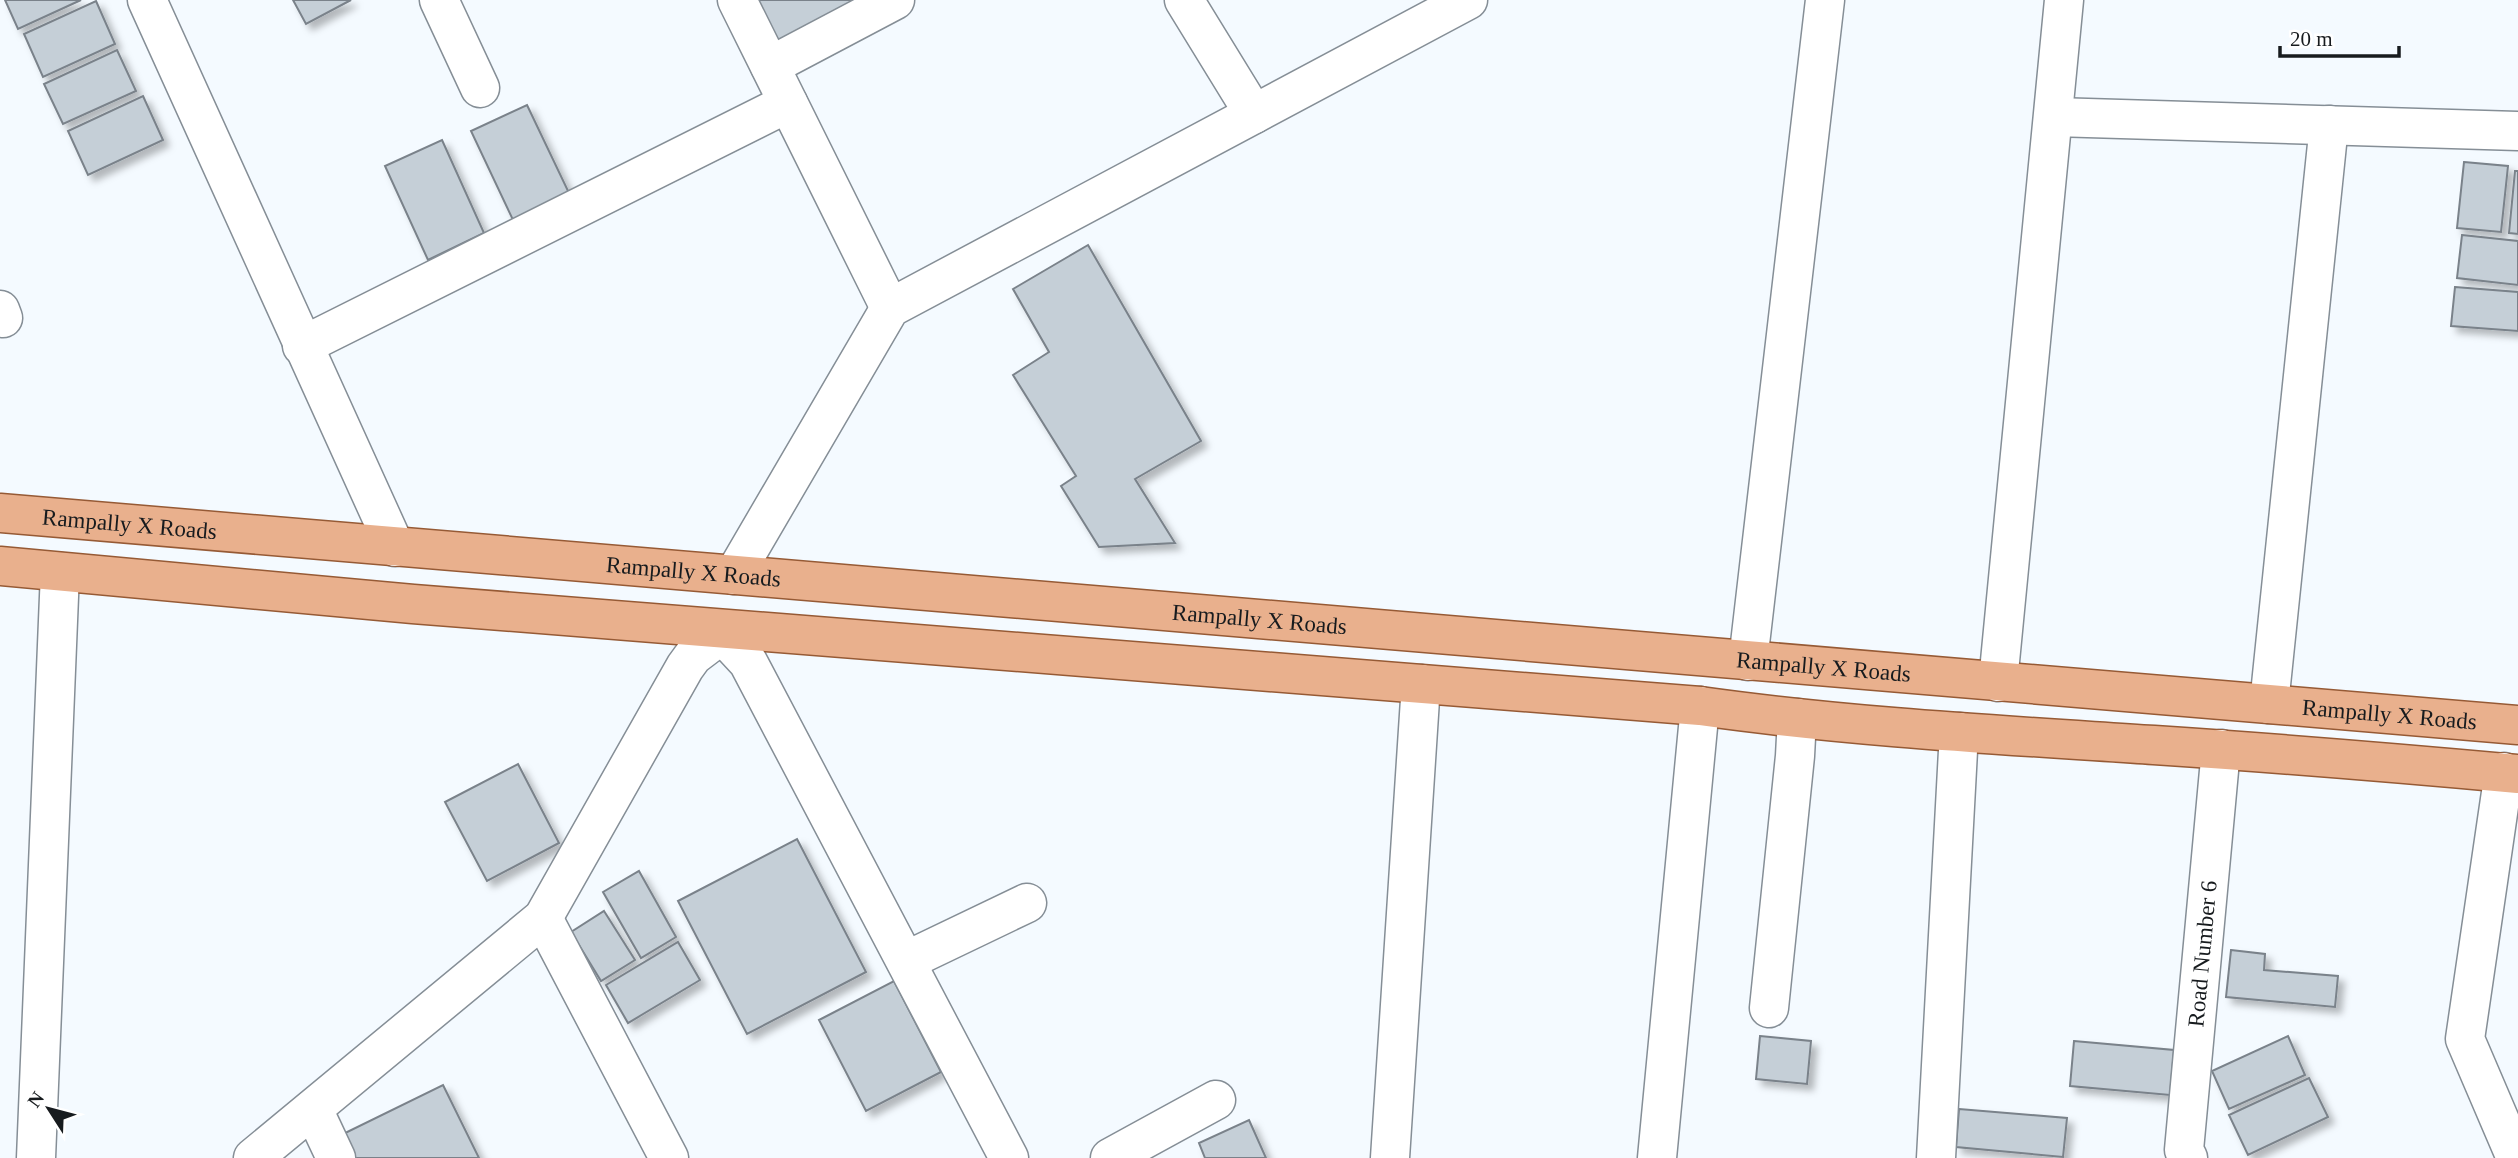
<svg xmlns="http://www.w3.org/2000/svg" width="2518" height="1158" viewBox="0 0 2518 1158" font-family="'Times New Roman',serif">
  <style>
    .building { fill: #c5cfd7; stroke: #7a828a; stroke-width: 2; filter: url(#shadow) }
    .lines { fill: none; stroke-linecap: round; stroke-linejoin: round }
    .minor-casing { stroke: #858e96; stroke-width: 41 }
    .major-casing { stroke: #965a35; stroke-width: 41 }
    .minor { stroke: #fff; stroke-width: 38 }
    .major { stroke: #e9b08d; stroke-width: 38 }
    .labels { text-anchor: middle; dominant-baseline: central; stroke-width: 6; stroke-linejoin: round; paint-order: stroke }
    .street-label { font-size: 23px; fill: #171b1e; stroke: #fff }
  </style>
  <defs>
    <filter id="shadow"><feDropShadow dx="6" dy="6" stdDeviation="3.5" flood-color="#0004"/></filter>
  </defs>
  <rect width="100%" height="100%" fill="#f4faff"/>
  <path class="building" d="M5,0H81L18,29Z
    M293,0H351L306,24Z
    M757,0H854L858,8L784,50L756,1Z
    M96,1L115,44L43,77L24,34Z
    M117,50L136,91L63,124L44,84Z
    M143,96L163,140L88,175L68,131Z
    M527,105L569,193L513,220L471,131Z
    M442,140L484,233L428,260L385,166Z
    M2464,162L2508,166L2501,232L2457,228Z
    M2515,171H2518V234L2509,233Z
    M2462,235L2518,241V285L2457,278Z
    M1088,245L1201,441L1135,479L1175,543L1099,547L1061,486L1076,476L1013,375L1049,352L1013,289Z
    M2455,287L2518,292V331L2451,326Z
    M518,764L559,843L487,881L445,802Z
    M797,839L866,972L747,1034L678,901Z
    M639,871L676,937L641,958L603,892Z
    M604,911L635,960L601,981L571,932Z
    M678,942L700,980L628,1023L606,985Z
    M2231,950L2265,954L2264,970L2338,976L2335,1007L2226,997Z
    M894,981L941,1072L866,1111L819,1020Z
    M1760,1036L1811,1041L1807,1084L1756,1079Z
    M2288,1036L2305,1075L2229,1109L2212,1071Z
    M2074,1041L2174,1050L2170,1095L2070,1086Z
    M2309,1078L2328,1117L2248,1155L2229,1115Z
    M443,1085L479,1158H350L339,1136Z
    M1959,1109L2067,1118L2063,1157L1956,1147Z
    M1249,1120L1266,1158H1205L1199,1143Z"/>
  <g class="lines">
    <g class="minor-casing">
      <g id="minor">
        <path d="M147,0L395,547"/>
        <path d="M439,0L480,88"/>
        <path d="M737,0L890,308"/>
        <path d="M1184,0L1254,114"/>
        <path d="M770,66L895,0"/>
        <path d="M2054,117L2518,131"/>
        <path d="M0,310L3,318"/>
        <path d="M302,346L788,103"/>
        <path d="M734,575L890,308L1468,0"/>
        <path d="M1748,661L1825,0"/>
        <path d="M1998,682L2064,0"/>
        <path d="M2269,704L2329,125"/>
        <path d="M2504,772L2465,1039L2516,1158"/>
        <path d="M543,918L669,1158"/>
        <path d="M906,961L1027,903"/>
        <path d="M1769,1008L1795,756L1797,718"/>
        <path d="M313,1109L336,1158"/>
        <path d="M36,1158L60,572"/>
        <path d="M253,1158L543,918L685,667L693,656L722,634L748,662L1009,1158"/>
        <path d="M1110,1158L1216,1100"/>
        <path d="M1390,1158L1421,684"/>
        <path d="M1657,1158L1700,706"/>
        <path d="M1936,1158L1959,732"/>
        <path id="s1" d="M2188,1158L2184,1150L2221,749"/>
      </g>
    </g>
    <g class="major-casing">
      <g id="major">
        <path id="s2" d="M0,513L2518,725"/>
        <path d="M0,566L413,604L1700,706C1850,727 2002,735 2154,745C2275,753 2397,763 2518,774"/>
      </g>
    </g>
    <use href="#minor" class="minor"/>
    <use href="#major" class="major"/>
  </g>
  <g class="labels">
    <g class="street-label">
      <text stroke="none"><textPath href="#s2" startOffset="130">Rampally X Roads</textPath></text>
      <text stroke="none"><textPath href="#s2" startOffset="696">Rampally X Roads</textPath></text>
      <text stroke="none"><textPath href="#s2" startOffset="1264">Rampally X Roads</textPath></text>
      <text stroke="none"><textPath href="#s2" startOffset="1830">Rampally X Roads</textPath></text>
      <text stroke="none"><textPath href="#s2" startOffset="2398">Rampally X Roads</textPath></text>
      <text stroke="none"><textPath href="#s1" startOffset="206">Road Number 6</textPath></text>
    </g>
  </g>
  <g transform="translate(49 1109) rotate(306)" stroke="#ffffff" stroke-width="5" paint-order="stroke">
  <path d="M0-5L12 26L0 18L-12 26Z" fill="#171b1e"/>
  <text y="-10" font-size="19" font-weight="bold" text-anchor="middle" fill="#171b1e">N</text>
  </g>
  <path d="M2280 46v10h119v-10" fill="none" stroke="#171b1e" stroke-width="3.5"/>
  <text x="2290" y="46" font-size="21" fill="#171b1e" stroke="#ffffff" stroke-width="5" paint-order="stroke">20 m</text>
</svg>
